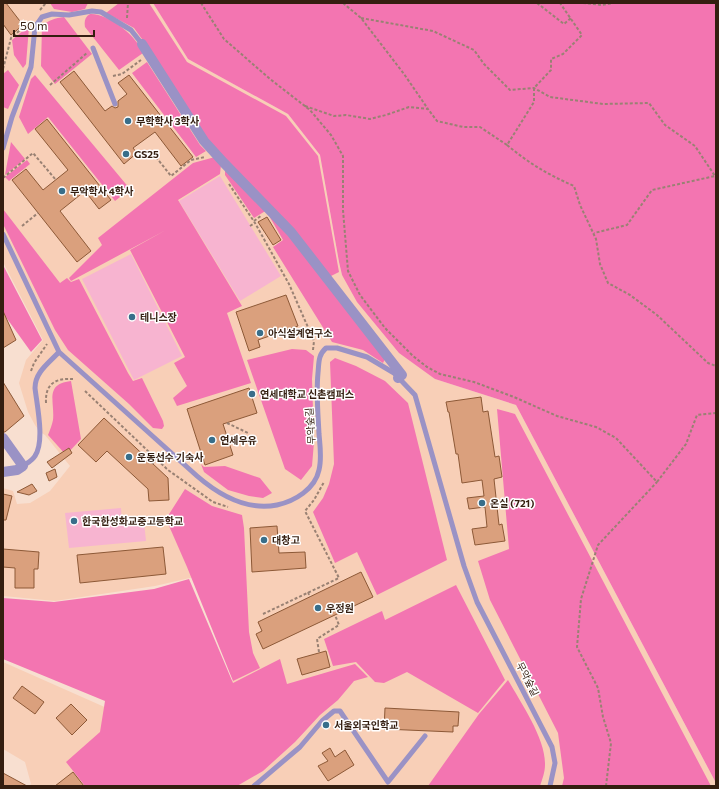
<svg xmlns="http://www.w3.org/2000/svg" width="719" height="789" viewBox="0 0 719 789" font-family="Commissioner,'Noto Sans KR',sans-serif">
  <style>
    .built { fill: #f8cfb7 }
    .green { fill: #f7b4d0 }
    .forest { fill: #f375b1 }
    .building { fill: #daa07d; stroke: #8d5937 }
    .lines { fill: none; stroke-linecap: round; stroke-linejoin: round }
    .path { stroke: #998173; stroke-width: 2; stroke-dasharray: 3 2; stroke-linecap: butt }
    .lane { stroke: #9a92c5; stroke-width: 5 }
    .street { stroke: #9a92c5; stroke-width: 10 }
    .poi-dot { fill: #386e8a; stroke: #fff; stroke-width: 1.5 }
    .labels { text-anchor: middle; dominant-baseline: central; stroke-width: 3; stroke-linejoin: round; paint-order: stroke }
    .poi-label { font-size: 10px; font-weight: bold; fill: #341e10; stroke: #fff; text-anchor: start }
    .street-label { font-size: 10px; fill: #341e10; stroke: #fff }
  </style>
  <rect width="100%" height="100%" fill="#f8dfd0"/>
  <path class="built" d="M3,3H153L188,59L288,114L320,155L339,262L342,275L435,379L516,405L716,783V786H29L31,784L25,762L3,749V662L170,736L247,668L194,577L155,586L55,601L3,596V488L13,491L17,504L30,503L50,491L70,466L45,435L40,432L35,425L28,412L19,383L26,360L43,340L3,262Z"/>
  <path class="green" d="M220,176L281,276L240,301L179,201Z
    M131,254L182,356L134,380L82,279Z
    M121,508L122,524L144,522L146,541L69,548L65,513Z"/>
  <path class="forest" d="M50,3H88L85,9L72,12L54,9Z
    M119,3H149L187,62L286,116L318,156L339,272L329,277L207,140L155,57L134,28L106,13Z
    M153,3H716V783L516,405L435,379L399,353L357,302L342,275L339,262L320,155L288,114L188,59Z
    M90,14C108,13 137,36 143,53L119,70L85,27C84,21 85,17 90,14Z
    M64,17L92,54L55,84L41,66L42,26C49,20 55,18 64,17Z
    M29,27L26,64L23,68L14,55L12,40L24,30Z
    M147,62L200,145L206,151L196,157L132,73Z
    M8,70L19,85L8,109L3,107V74Z
    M35,75L130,189L115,201L48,117L28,134L19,117L31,79Z
    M11,142L25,159L5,175Z
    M215,157L221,165L220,174L178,200L242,306L227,313L251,383L177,406L173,398L187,386L174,363L185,357L130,250L166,230L71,281L69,278L102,245L98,238L193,163Z
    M27,160L30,164L9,181L5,177Z
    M225,167L267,210L254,218L225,175Z
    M3,209L60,283L67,278L71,282L79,279L128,373L133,381L142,378L163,421L164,426L162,429L153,428L129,404L68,350L55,330L3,224Z
    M268,214L290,234L385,359L383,363L363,350L332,342L273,247L283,240Z
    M3,265L42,340L31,352L3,313Z
    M292,349L306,350L314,356L312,379L314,442L312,466L301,480L285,469L247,360Z
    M335,358L356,366L385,381L408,403L447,560L377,595L357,552L335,563L313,512L323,498L329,484L334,464L330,362Z
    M71,381L81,439L66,455L48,435C50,430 52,425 53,420C55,402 44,384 71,381Z
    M497,409L515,414L711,786H562L564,778L558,733L490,600L478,561L509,549Z
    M201,464L204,467L225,466L260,478L272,493L263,498L249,496L228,490L204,472Z
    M185,489L212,506L242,515L244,528L249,632L253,653L260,668L233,681L187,567L166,519Z
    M189,579L233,683L280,659L287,684L355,664L368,677L354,681L338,700L320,715L295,742L263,771L237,786H85L66,762L100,732L105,701L3,659V598L54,602L154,589Z
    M456,585L505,680L478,713L407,672L384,683L375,682L356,662L333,666L324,639L382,611L385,620Z
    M508,680C521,703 546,739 545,765C545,772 542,780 540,786H428L479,714Z"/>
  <path class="building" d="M3,3H6L23,25L11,35L3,24Z
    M74,71L105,111L112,106L115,108L118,107V101L127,94L118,83L129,75L193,157L181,166L155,132L133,148L137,153L124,164L60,82Z
    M47,119L111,200L99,209L85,191L60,211L91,251L77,262L12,180L26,169L43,190L68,170L35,129Z
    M267,217L281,240L273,245L258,222Z
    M286,295L298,326L258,340L260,347L249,351L236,312Z
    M3,311L16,340L3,348Z
    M3,382L24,416L5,432H3Z
    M249,388L257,413L223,424L233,455L205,465L187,409Z
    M481,397L483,412L488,411L495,457L499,456L502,477L494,479L499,525L502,524L505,541L475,545L472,529L487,527L485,507L469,509L467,498L484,496L482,480L462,483L458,454H456L449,412H448L446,402Z
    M104,418L168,478L169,500L149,501L148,489L107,451L96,462L78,445Z
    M69,448L72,453L52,468L47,462Z
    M55,469L57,477L49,481L46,473Z
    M32,484L37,491L29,495L17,492Z
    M3,494L12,496L6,520H3Z
    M277,526L279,553L305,552L306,568L252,572L250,528Z
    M163,547L166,574L80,583L77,555Z
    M3,549L39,552L38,569H34V588H15V568L3,567Z
    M361,572L373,597L263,649L256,634L262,631L258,622Z
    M326,651L330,667L302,675L297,659Z
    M22,686L44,702L35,714L13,698Z
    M71,704L87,720L72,735L56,718Z
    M385,708L459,712L458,726H453V732L384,729Z
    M330,748L335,757L345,750L354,765L328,781L318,766L328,761L322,753Z
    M73,772L84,786H55Z
    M3,773L27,786H3Z"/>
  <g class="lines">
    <path class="path" d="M201,3L224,39L270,79L310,110L331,135L343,156V210L348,271L360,295L385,328L413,356L427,367L440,374L474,382L514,397L557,416L596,427L616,438L657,482L686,444L697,415L716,413
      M343,3L361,18L404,74L428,109
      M537,3L564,24L571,18
      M583,3L602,5L613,3
      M40,10L46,3
      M127,18L128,3
      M361,18L433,31L474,50L484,64L510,90L534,88L550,97L603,104L649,103L665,125L695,146L715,176L652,190L627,225L594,233
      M3,69L11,38L28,23
      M113,76L122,74L141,60
      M50,85L87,53
      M305,106L334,116L346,115L370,119L386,115L409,107L428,109L437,121L463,127H480L507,145L534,102V88L551,70V59L563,54L582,35L560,3
      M507,145C530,164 547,174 574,186L580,205L596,239L600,264L608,283L630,295L657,315L708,363L716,366
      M156,157L171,176L191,160L205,157
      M3,178L33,153L56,180
      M229,184L255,223L289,284L314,341L313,350
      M254,221L262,215
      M22,226L38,213
      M250,226L255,223
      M31,371L34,363L47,344
      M85,391L168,470L213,502L228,507
      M46,403C45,384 55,378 73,379
      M227,423L248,433
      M152,464L156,459
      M308,592L310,597
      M263,614L339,578L305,511L314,500L324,482
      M319,652L317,639L339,625L335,615
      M606,786L611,743L603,717L598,688L577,647L581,599L598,545L657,482"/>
    <path class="lane" d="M93,48L115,104
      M3,148L12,117L31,67L35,27L42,17L52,14L69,15L92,11L101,12L131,30L142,44
      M3,234L59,352L197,476C219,495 247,511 277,505C295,501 315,489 319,470C322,458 320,446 319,434C318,413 316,393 318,373C319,363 318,355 326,348H337L367,357L394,373L415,395L464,566L477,602L552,747L555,763L550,786
      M23,466C27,463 32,461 35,456C45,441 37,406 35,388C35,372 49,363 59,352
      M254,786L300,747L322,721L334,711H340L388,782L425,736"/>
    <path class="street" d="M142,44L204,141L224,163L291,232L402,375L398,378
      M3,438L23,466L17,470L3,472"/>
  </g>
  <g class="poi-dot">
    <circle cx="128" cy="121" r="4"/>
    <circle cx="126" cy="154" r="4"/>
    <circle cx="62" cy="191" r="4"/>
    <circle cx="132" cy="317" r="4"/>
    <circle cx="260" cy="333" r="4"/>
    <circle cx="252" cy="394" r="4"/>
    <circle cx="212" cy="440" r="4"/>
    <circle cx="129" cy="457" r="4"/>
    <circle cx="482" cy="503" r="4"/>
    <circle cx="74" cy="521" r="4"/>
    <circle cx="264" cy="540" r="4"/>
    <circle cx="318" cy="608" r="4"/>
    <circle cx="326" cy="725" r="4"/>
  </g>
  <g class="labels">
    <g class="poi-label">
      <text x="136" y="121">무학학사 3학사</text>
      <text x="134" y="154">GS25</text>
      <text x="70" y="191">무악학사 4학사</text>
      <text x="140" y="317">테니스장</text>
      <text x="268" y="333">아식설계연구소</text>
      <text x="260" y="394">연세대학교 신촌캠퍼스</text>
      <text x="220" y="440">연세우유</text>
      <text x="137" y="457">운동선수 기숙사</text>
      <text x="490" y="503">온실 (721)</text>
      <text x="82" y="521">한국한성화교중고등학교</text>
      <text x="272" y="540">대창고</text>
      <text x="326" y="608">우정원</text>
      <text x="334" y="725">서울외국인학교</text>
    </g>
    <g class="street-label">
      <text transform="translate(310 426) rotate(-94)">무악숲길</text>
      <text transform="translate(528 679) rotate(63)">무악숲길</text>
    </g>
  </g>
  <rect width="719" height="789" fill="none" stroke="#341e10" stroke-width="8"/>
  <path d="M14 30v6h80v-6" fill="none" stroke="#341e10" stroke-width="2"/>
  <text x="20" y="30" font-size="12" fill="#341e10" stroke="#ffffff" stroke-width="3" paint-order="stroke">50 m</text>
</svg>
